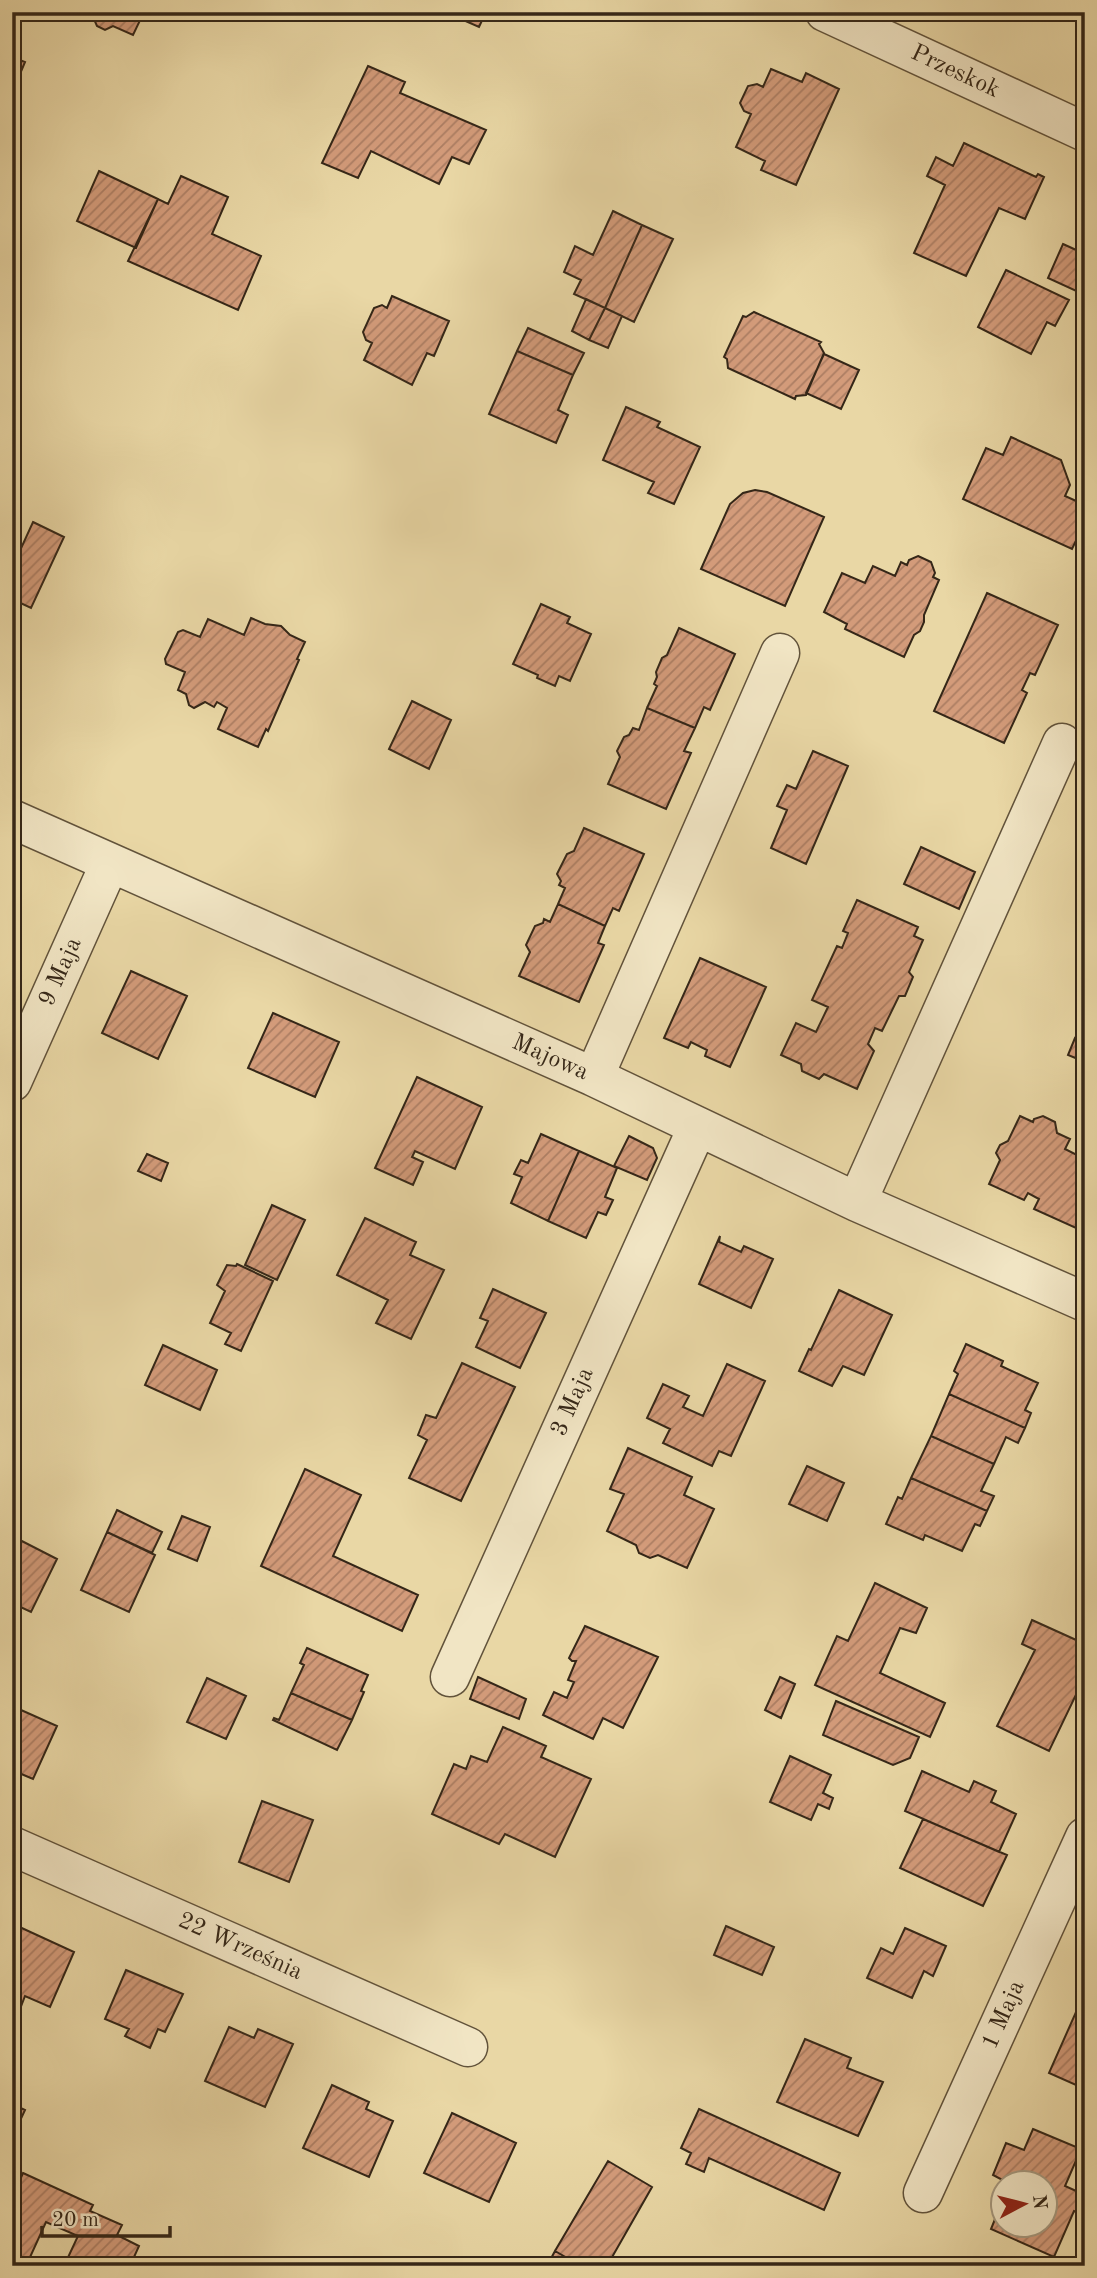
<svg xmlns="http://www.w3.org/2000/svg" width="1097" height="2278" viewBox="0 0 1097 2278" font-family="'Old Standard TT',serif">
  <style>
    .building { fill: url(#building-hatch); stroke: #352718; stroke-width: 2 }
    .lines { fill: none; stroke-linecap: round; stroke-linejoin: round }
    .minor-casing { stroke: #62533b; stroke-width: 41 }
    .minor { stroke: #f1e5c4; stroke-width: 38 }
    .labels { text-anchor: middle; dominant-baseline: central; stroke-width: 6; stroke-linejoin: round; paint-order: stroke }
    .street-label { font-size: 24px; fill: #352718; stroke: #f1e5c4 }
  </style>
  <defs>
    <pattern id="building-hatch" width="6" height="6" patternUnits="userSpaceOnUse" patternTransform="scale(1.75)"><rect width="6" height="6" fill="#d39b7a"/><path d="M-1 1l2-2M0 6l6-6M5 7l2-2" fill="none" stroke="#ac7e63"/></pattern>
  </defs>
  <rect width="100%" height="100%" fill="#e9d7a5"/>
  <filter id="stains"><feTurbulence type="fractalNoise" baseFrequency=".00286" numOctaves="4"/><feColorMatrix values="0 0 0 0 .2 0 0 0 0 .09 0 0 0 0 .02 0 0 0 .5 -.17"/></filter>
  <radialGradient id="worn" r=".72"><stop offset=".6" stop-color="#630" stop-opacity="0"/><stop offset="1" stop-color="#630" stop-opacity=".3"/></radialGradient>
  <path class="building" d="M95,12H144L133,35L113,26L105,30L97,26L93,17Z
    M445,12H486L479,27Z
    M12,57L25,62L12,93Z
    M368,66L405,82L400,93L486,130L469,164L452,157L439,184L371,151L358,178L322,163Z
    M771,69L802,82L806,73L839,89L796,185L761,170L765,161L736,147L751,114L744,111L740,103L748,86L757,84L763,87Z
    M964,143L1036,177L1038,174L1044,177L1025,219L999,208L966,276L914,253L945,185L927,176L936,157L953,166Z
    M99,171L158,199L136,248L77,221Z
    M181,176L228,197L212,234L261,256L238,310L128,261L158,199L168,204Z
    M613,211L642,225L605,308L574,294L581,280L564,272L575,246L593,255Z
    M642,225L673,239L634,322L605,308Z
    M1063,244L1085,254V295L1048,278Z
    M1006,270L1069,300L1055,326L1047,322L1031,354L978,327Z
    M392,296L449,321L434,356L427,353L412,385L364,360L372,343L366,340L363,332L374,308L382,305L387,308Z
    M586,299L605,308L589,340L572,331Z
    M605,308L622,316L608,348L589,340Z
    M754,312L821,342L819,344L824,353L806,395L796,396L795,399L728,368L727,359L724,357L743,316L746,317Z
    M528,328L584,353L573,375L517,351Z
    M517,351L573,375L558,410L568,415L556,443L489,414Z
    M824,354L859,370L841,409L806,393Z
    M626,407L660,422L657,427L700,447L674,504L648,493L654,482L603,460Z
    M1011,437L1061,460L1070,485L1065,496L1085,505V522L1072,549L963,499L986,448L1003,455Z
    M755,490L767,492L824,517L785,606L701,569L730,504L743,493Z
    M33,522L64,537L31,608L12,599V568Z
    M918,556L931,562L935,573L933,577L939,580L924,615V622L920,631L914,635L904,657L845,629L847,624L824,612L842,573L865,583L873,566L895,576L901,562L907,565L909,560Z
    M987,593L1058,625L1035,675L1030,673L1022,690L1027,693L1004,743L934,711Z
    M541,604L570,617L567,623L591,634L570,681L559,676L555,686L537,678L538,675L513,664Z
    M251,618L265,624L281,626L290,635L305,642L297,659L299,660L268,731L266,729L258,747L218,729L227,708L217,702L214,707L205,702L194,708L189,705L186,694L178,690L185,672L166,664L165,659L178,632L183,630L200,637L208,619L244,635Z
    M679,628L735,654L710,710L704,707L695,728L647,708L657,686L654,684L657,677L656,672L662,658L667,655Z
    M412,701L451,720L429,769L389,749Z
    M647,708L695,728L684,751L691,753L666,809L608,784L620,757L617,751L624,737L629,735L633,728L639,730Z
    M813,751L848,766L806,864L771,848L787,810L777,806L787,785L796,789Z
    M584,828L644,854L619,911L613,908L605,926L558,904L565,888L559,885L561,881L557,874L567,854L574,851Z
    M921,847L975,872L959,909L904,884Z
    M857,900L918,927L914,936L923,940L909,972L913,977L905,996H899L882,1031L875,1028L868,1044L874,1051L857,1089L824,1074L819,1079L802,1071L801,1064L781,1055L796,1023L816,1032L828,1007L812,1000L837,946L842,948L848,933L843,931Z
    M558,904L605,926L598,943L604,945L579,1002L519,976L530,952L526,945L535,926L543,923L544,919L550,922Z
    M700,958L766,987L730,1067L705,1056L707,1050L691,1042L688,1048L664,1038Z
    M131,971L187,996L158,1059L102,1033Z
    M273,1013L339,1042L315,1097L248,1068Z
    M1075,1038L1083,1042L1085,1038V1062L1068,1055Z
    M417,1077L482,1107L455,1169L415,1151L412,1157L423,1162L413,1185L375,1168Z
    M1020,1116L1033,1122L1034,1119L1043,1116L1055,1122L1057,1133L1070,1139L1065,1149L1085,1159V1209L1076,1228L1034,1209L1039,1199L1028,1193L1024,1200L989,1184L1000,1160L996,1153L1000,1145L1008,1141Z
    M541,1134L579,1151L548,1221L511,1203L522,1177L514,1174L521,1160L528,1163Z
    M629,1136L653,1148L657,1158L647,1180L614,1166Z
    M579,1151L617,1168L605,1197L613,1200L606,1215L598,1212L586,1238L548,1221Z
    M147,1154L168,1163L161,1181L138,1171Z
    M272,1205L305,1220L277,1280L245,1265Z
    M365,1218L416,1242L410,1255L444,1270L411,1339L376,1323L388,1300L337,1275Z
    M720,1236L719,1242L741,1252L744,1246L773,1259L751,1308L699,1284Z
    M237,1264L273,1281L241,1351L225,1344L231,1333L210,1323L225,1291L217,1285L227,1265L236,1266Z
    M493,1289L546,1313L520,1368L476,1347L488,1321L480,1318Z
    M839,1290L892,1315L864,1375L843,1366L832,1386L799,1371L809,1349L811,1350Z
    M966,1344L1003,1361L1001,1366L1038,1383L1025,1410L1031,1413L1025,1428L949,1394L958,1374L954,1371Z
    M163,1345L217,1370L200,1410L145,1385Z
    M462,1363L515,1387L461,1501L409,1478L427,1440L418,1435L426,1415L436,1418Z
    M727,1364L765,1381L731,1456L719,1451L712,1466L663,1443L670,1429L647,1418L663,1384L689,1396L683,1407L703,1416Z
    M949,1394L1025,1428L1018,1443L1006,1437L994,1464L931,1436Z
    M931,1436L994,1464L981,1491L994,1496L987,1511L911,1478Z
    M628,1448L692,1477L684,1495L714,1509L687,1568L658,1555L650,1558L639,1553L636,1545L607,1531L624,1494L610,1489Z
    M807,1466L844,1483L827,1521L789,1504Z
    M305,1469L361,1495L333,1556L418,1595L402,1631L261,1566Z
    M911,1478L987,1511L980,1526L975,1524L962,1551L925,1535L923,1540L886,1524L898,1497L902,1499Z
    M117,1510L162,1532L152,1553L107,1532Z
    M182,1516L210,1527L197,1561L168,1549Z
    M107,1532L155,1555L129,1612L81,1590Z
    M12,1536L57,1559L31,1612L12,1603Z
    M875,1583L927,1608L916,1633L900,1628L880,1673L945,1703L930,1737L815,1685L837,1636L848,1641Z
    M1032,1620L1085,1644V1676L1049,1751L997,1726L1035,1650L1022,1644Z
    M585,1626L658,1657L623,1728L603,1718L593,1739L543,1715L554,1692L567,1698L574,1682L568,1680L576,1661H572L569,1658Z
    M307,1648L368,1675L361,1691L364,1692L352,1720L291,1693L304,1665L300,1663Z
    M478,1677L526,1699L519,1719L470,1699Z
    M780,1677L795,1684L781,1718L765,1710Z
    M207,1678L246,1696L226,1739L187,1722Z
    M291,1693L352,1720L337,1750L273,1720L274,1718L279,1720Z
    M836,1701L919,1737L910,1758L893,1765L823,1735Z
    M12,1706L57,1726L33,1779L12,1770Z
    M503,1727L546,1746L541,1757L591,1779L555,1857L505,1834L499,1844L432,1814L454,1764L466,1769L471,1756L487,1762Z
    M790,1756L831,1775L823,1793L833,1798L829,1809L818,1804L811,1820L770,1802Z
    M922,1771L969,1792L974,1781L996,1791L991,1802L1016,1814L999,1852L905,1811Z
    M262,1801L313,1820L289,1882L239,1862Z
    M923,1819L1007,1855L983,1906L900,1868Z
    M13,1924L74,1952L50,2007L25,1996L20,2009L12,2005Z
    M726,1926L774,1947L762,1975L714,1955Z
    M905,1928L946,1946L933,1976L924,1971L912,1998L867,1978L881,1948L893,1954Z
    M126,1970L183,1994L165,2032L158,2029L150,2048L125,2036L129,2029L105,2019Z
    M1076,2012L1085,2016V2089L1049,2073Z
    M229,2027L254,2038L258,2029L293,2044L265,2107L205,2081Z
    M805,2039L851,2058L847,2068L883,2082L858,2136L777,2102Z
    M332,2085L369,2102L366,2109L393,2121L369,2177L303,2148Z
    M12,2104L25,2110L12,2138Z
    M699,2109L840,2173L824,2210L709,2158L704,2172L686,2164L691,2153L681,2148Z
    M452,2113L516,2143L489,2202L424,2173Z
    M1033,2129L1081,2149L1065,2186L1085,2195V2215L1074,2211L1054,2257L991,2229L1002,2202V2226H1044V2184H1010L993,2175L1006,2143L1024,2150Z
    M608,2161L652,2187L607,2266H581L555,2251Z
    M23,2173L93,2205L90,2211L122,2225L117,2235L139,2246L130,2266H64L78,2236L46,2222L26,2266L12,2261V2198Z
    M555,2251L581,2266H547Z"/>
  <g class="lines">
    <g class="minor-casing">
      <path id="minor" d="M825,12L1085,132
        M12,819L594,1077L857,1202L1085,1302
        M594,1077L780,653
        M12,1082L110,863
        M857,1202L1062,743
        M450,1677L697,1128
        M12,1846L468,2047
        M923,2193L1085,1837"/>
    </g>
    <use href="#minor" class="minor"/>
  </g>
  <g class="labels">
    <g class="street-label">
      <text transform="translate(955 72) rotate(25)">Przeskok</text>
      <text transform="translate(61 972) rotate(-66)">9 Maja</text>
      <text transform="translate(550 1058) rotate(24)">Majowa</text>
      <text transform="translate(573 1402) rotate(-66)">3 Maja</text>
      <text transform="translate(240 1947) rotate(24)">22 Września</text>
      <text transform="translate(1004 2015) rotate(-66)">1 Maja</text>
    </g>
  </g>
  <rect width="1097" height="2278" fill="none" stroke="#e9d7a5" stroke-width="42"/>
  <rect x="14" y="14" width="1069" height="2250" fill="none" stroke="#352718" stroke-width="3.5"/>
  <rect x="21" y="21" width="1055" height="2236" fill="none" stroke="#352718" stroke-width="2"/>
  <g transform="translate(1024 2204) rotate(83)"><circle r="33" fill="#f1e5c4" stroke="#a6997f" stroke-width="2"/>
  <path d="M0-5L12 26L0 18L-12 26Z" fill="#8f2418"/>
  <text y="-10" font-size="19" font-weight="bold" text-anchor="middle" fill="#352718">N</text>
  </g>
  <path d="M42 2226v10h128v-10" fill="none" stroke="#352718" stroke-width="3.5"/>
  <text x="52" y="2226" font-size="21" fill="#352718" stroke="#f1e5c4" stroke-width="5" paint-order="stroke">20 m</text>
  <rect width="100%" height="100%" filter="url(#stains)"/>
  <rect width="100%" height="100%" fill="url(#worn)"/>
</svg>
